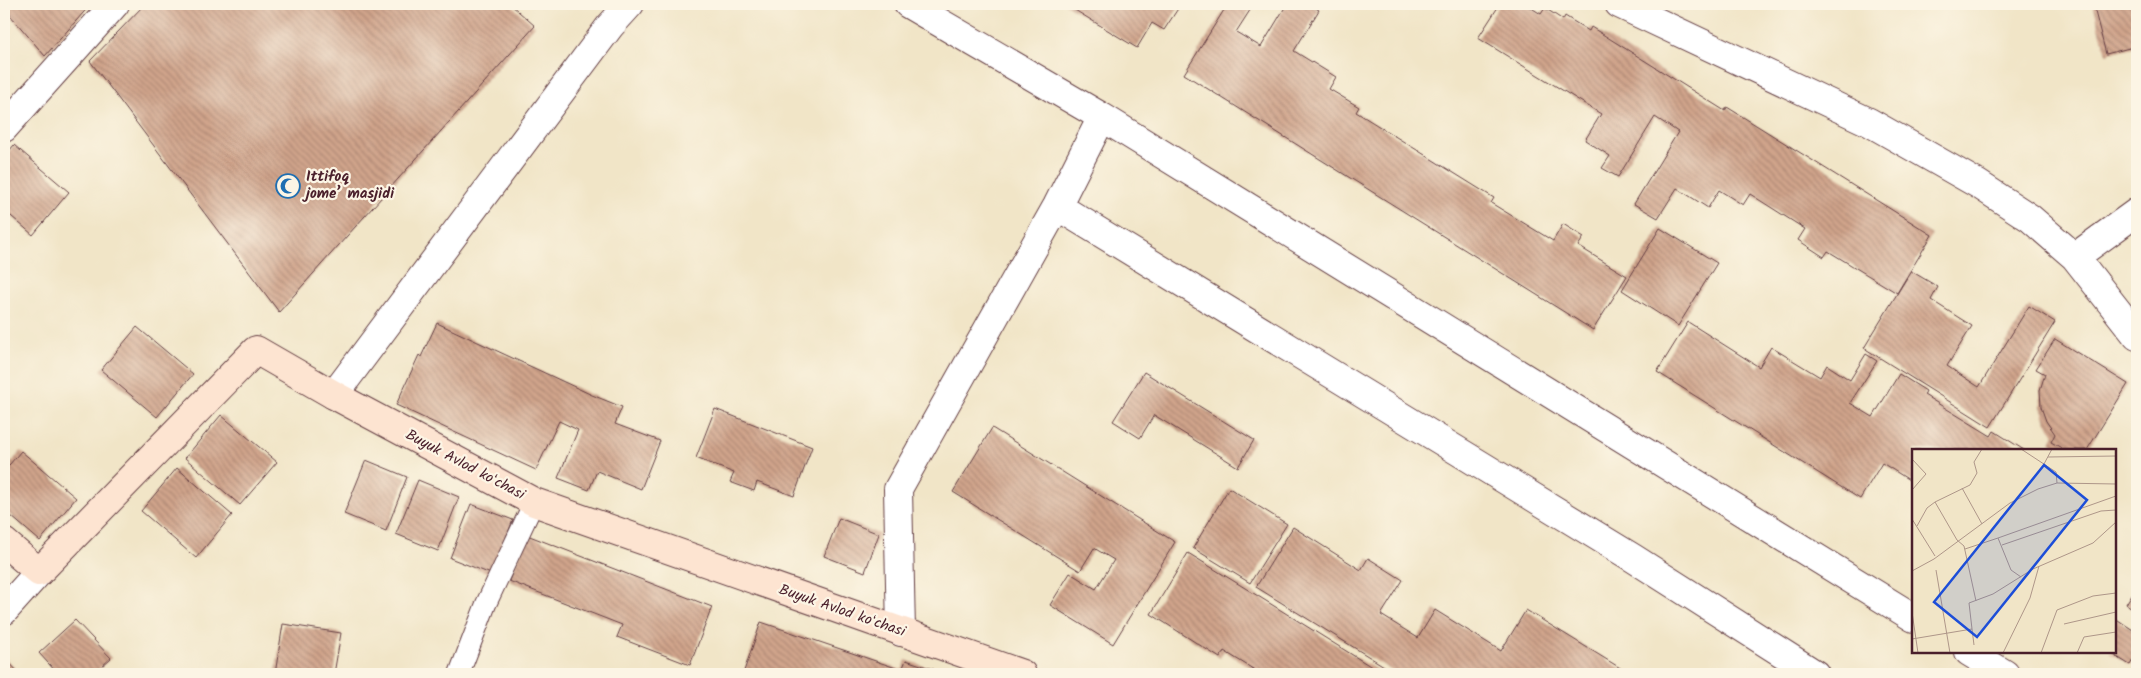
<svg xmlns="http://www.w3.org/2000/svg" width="2141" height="678" viewBox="0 0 2141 678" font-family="Kalam,sans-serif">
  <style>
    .building { fill: url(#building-back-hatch) }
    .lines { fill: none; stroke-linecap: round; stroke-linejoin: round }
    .lane-casing { stroke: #633d42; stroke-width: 22 }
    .street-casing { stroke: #633d42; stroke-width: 30 }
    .secondary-casing { stroke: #633d42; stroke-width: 30 }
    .lane { stroke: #fff; stroke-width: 20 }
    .street { stroke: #fff; stroke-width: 28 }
    .secondary { stroke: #fde4d1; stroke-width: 28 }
    .labels { text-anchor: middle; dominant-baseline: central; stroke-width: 4.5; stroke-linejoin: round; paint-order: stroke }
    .poi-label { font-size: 15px; font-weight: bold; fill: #4a1f2b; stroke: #fcf5e5; text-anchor: start }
    .street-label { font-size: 15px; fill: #4a1f2b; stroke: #fcf5e5 }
    .inset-road { fill: none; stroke: #ae9689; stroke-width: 1 }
    .view { fill: #1d4ed8; fill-opacity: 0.15; stroke: #1d4ed8; stroke-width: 2.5 }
    .inset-edge { fill: none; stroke: #4a1f2b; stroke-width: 2.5 }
  </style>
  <defs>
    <pattern id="building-back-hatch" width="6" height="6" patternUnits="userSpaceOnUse" patternTransform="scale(1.25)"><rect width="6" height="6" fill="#d0a48b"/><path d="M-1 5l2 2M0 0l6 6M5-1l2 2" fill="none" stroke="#ab8572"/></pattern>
  </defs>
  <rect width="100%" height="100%" fill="#fcf5e5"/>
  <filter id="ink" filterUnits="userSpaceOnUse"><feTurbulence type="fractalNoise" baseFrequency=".02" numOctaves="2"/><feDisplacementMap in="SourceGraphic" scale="10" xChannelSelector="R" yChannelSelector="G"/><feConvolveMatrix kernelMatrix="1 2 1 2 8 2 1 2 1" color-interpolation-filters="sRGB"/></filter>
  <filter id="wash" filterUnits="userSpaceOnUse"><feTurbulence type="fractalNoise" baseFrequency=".0096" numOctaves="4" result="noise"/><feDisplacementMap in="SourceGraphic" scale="20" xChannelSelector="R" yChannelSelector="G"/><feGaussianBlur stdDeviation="1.12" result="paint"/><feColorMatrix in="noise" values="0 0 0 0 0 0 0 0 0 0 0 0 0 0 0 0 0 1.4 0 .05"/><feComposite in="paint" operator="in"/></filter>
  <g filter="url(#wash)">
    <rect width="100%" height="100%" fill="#f1e5c7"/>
    <g id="blocks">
      <path class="building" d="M4,4H91L45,56L4,8Z
        M145,4H510L535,26L279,312L90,61Z
        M1065,4H1181L1164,30L1152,23L1137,48Z
        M1213,4H1254L1236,32L1261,47L1287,4H1309L1319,10L1294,51L1336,77L1329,89L1359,107L1356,112L1494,198L1491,203L1553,241L1563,224L1584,237L1578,246L1627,276L1593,330L1184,74L1224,10Z
        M1500,4H1525L1541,14L1545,8L1563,20L1565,16L1589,31L1591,27L1725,111L1727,107L1932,235L1897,293L1828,251L1824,257L1798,240L1805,229L1750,194L1743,205L1719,190L1708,208L1677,188L1658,218L1634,204L1678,132L1655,117L1618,177L1602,168L1610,156L1585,140L1601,114L1478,38Z
        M2093,4H2137V46L2106,54Z
        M14,145L69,192L33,235L4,210V157Z
        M1660,228L1717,263L1678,326L1622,290Z
        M1911,271L1938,287L1931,300L1972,326L1947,366L1979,387L2029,306L2055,322L1990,427L1864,348Z
        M1688,322L1759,367L1771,347L1820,377L1827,365L1850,380L1866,354L1877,361L1850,403L1873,417L1899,374L1926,391L1924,395L1991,436L1994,431L2024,450H1914V483L1882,463L1860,499L1657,372Z
        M437,323L592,395L622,407L615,424L660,441L641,489L597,471L589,490L558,478L578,430L559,421L536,470L396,405L419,355L421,357Z
        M137,327L193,374L157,417L101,370Z
        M2055,339L2128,384L2087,450H2065L2051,442L2055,434L2046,421L2041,407L2040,390L2045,374L2036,369Z
        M1144,372L1254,440L1238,467L1154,415L1140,438L1113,421Z
        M715,409L812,447L794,496L757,482L754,491L730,482L734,473L696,458Z
        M221,415L277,462L240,505L185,458Z
        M992,428L1175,542L1113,644L1050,605L1070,573L1096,589L1114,560L1094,548L1080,571L953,492Z
        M21,451L76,498L40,541L4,510V471Z
        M366,460L407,477L386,531L344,514Z
        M177,468L232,515L196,558L141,511Z
        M418,480L459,497L438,551L396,534Z
        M1229,488L1287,524L1250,583L1193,548Z
        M471,504L513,520L491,574L450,558Z
        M839,518L879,534L865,572L824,556Z
        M1293,527L1361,570L1368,558L1403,580L1381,615L1418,638L1435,610L1501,651L1526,610L1630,674H1501L1491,668L1487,674H1397L1256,587Z
        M527,535L712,607L690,665L617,637L622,625L509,581Z
        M1188,553L1258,596L1383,674H1261L1224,651L1220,658L1151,614Z
        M2137,586V611L2126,604Z
        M2115,618L2136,632L2137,630V663L2133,660L2130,665L2109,652H2115Z
        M75,620L111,658L93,674H58L39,653Z
        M761,622L902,670L906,660L948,674H743Z
        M283,624L341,633L334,674H275Z
        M4,657L20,674H4Z
        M388,668L422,673V674H387Z"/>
    </g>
  </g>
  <g filter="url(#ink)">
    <use href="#blocks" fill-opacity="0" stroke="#633d42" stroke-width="1"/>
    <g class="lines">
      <g class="lane-casing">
        <path id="lane" d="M459,674L486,604L534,502"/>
      </g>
      <g class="street-casing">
        <path id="street" d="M1619,4L1869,122L1978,184L2030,218L2075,257L2137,336
          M1102,117L1914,618
          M4,128L115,4
          M1057,206L1633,558L1815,674
          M2075,257L2137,212
          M334,395L610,26L630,4
          M4,611L39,572
          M901,632L898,489L1057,206L1102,117L908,4
          M1969,652L2005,674"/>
      </g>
      <g class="secondary-casing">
        <path id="secondary" d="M4,542L39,572L256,350L334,395L534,502L1022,674"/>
      </g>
      <use href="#lane" class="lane"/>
      <use href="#street" class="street"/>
      <use href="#secondary" class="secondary"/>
    </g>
  </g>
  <defs>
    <g id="mosque-ring" transform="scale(1.25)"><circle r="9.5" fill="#fcf5e5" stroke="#1f6fb2" stroke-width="1.5"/><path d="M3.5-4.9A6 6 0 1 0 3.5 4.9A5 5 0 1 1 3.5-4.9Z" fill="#1f6fb2"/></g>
  </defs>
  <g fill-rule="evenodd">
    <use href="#mosque-ring" x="288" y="186"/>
  </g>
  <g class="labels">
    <g class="poi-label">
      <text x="306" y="177">Ittifoq<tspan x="306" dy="17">jome’ masjidi</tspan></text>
    </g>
    <g class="street-label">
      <text transform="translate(465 465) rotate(28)">Buyuk Avlod koʻchasi</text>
      <text transform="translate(842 611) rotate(19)">Buyuk Avlod koʻchasi</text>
    </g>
  </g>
  <g transform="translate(1912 449)">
    <rect width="204" height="204" fill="#f1e5c7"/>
    <path class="inset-road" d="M109,0L144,23L145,34M136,8L204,7M0,10L14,25L0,41M132,15L140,0M50,39L70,75M0,70L23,107M5,77L15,59L23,53M86,89L204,47M90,96L189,62L204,61M53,100L86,89L99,121L109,128M24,121L38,204M0,122L22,110L98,54L126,40L145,34L204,35M64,152L52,97L45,91L23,53L58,36L65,24L62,13L70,0M0,163L6,204M152,175L204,163M60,180L62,196M0,190L60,180L57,154L81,145L121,120L181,94L204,73M91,204L118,149L127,117M129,204L145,161L181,147L204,144M165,204L172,188L204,183"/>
    <path class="view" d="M132,16L175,51L65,188L22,153Z"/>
    <rect width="204" height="204" class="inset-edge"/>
  </g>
  <rect width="2141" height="678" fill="none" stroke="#fcf5e5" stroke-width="20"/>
</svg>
